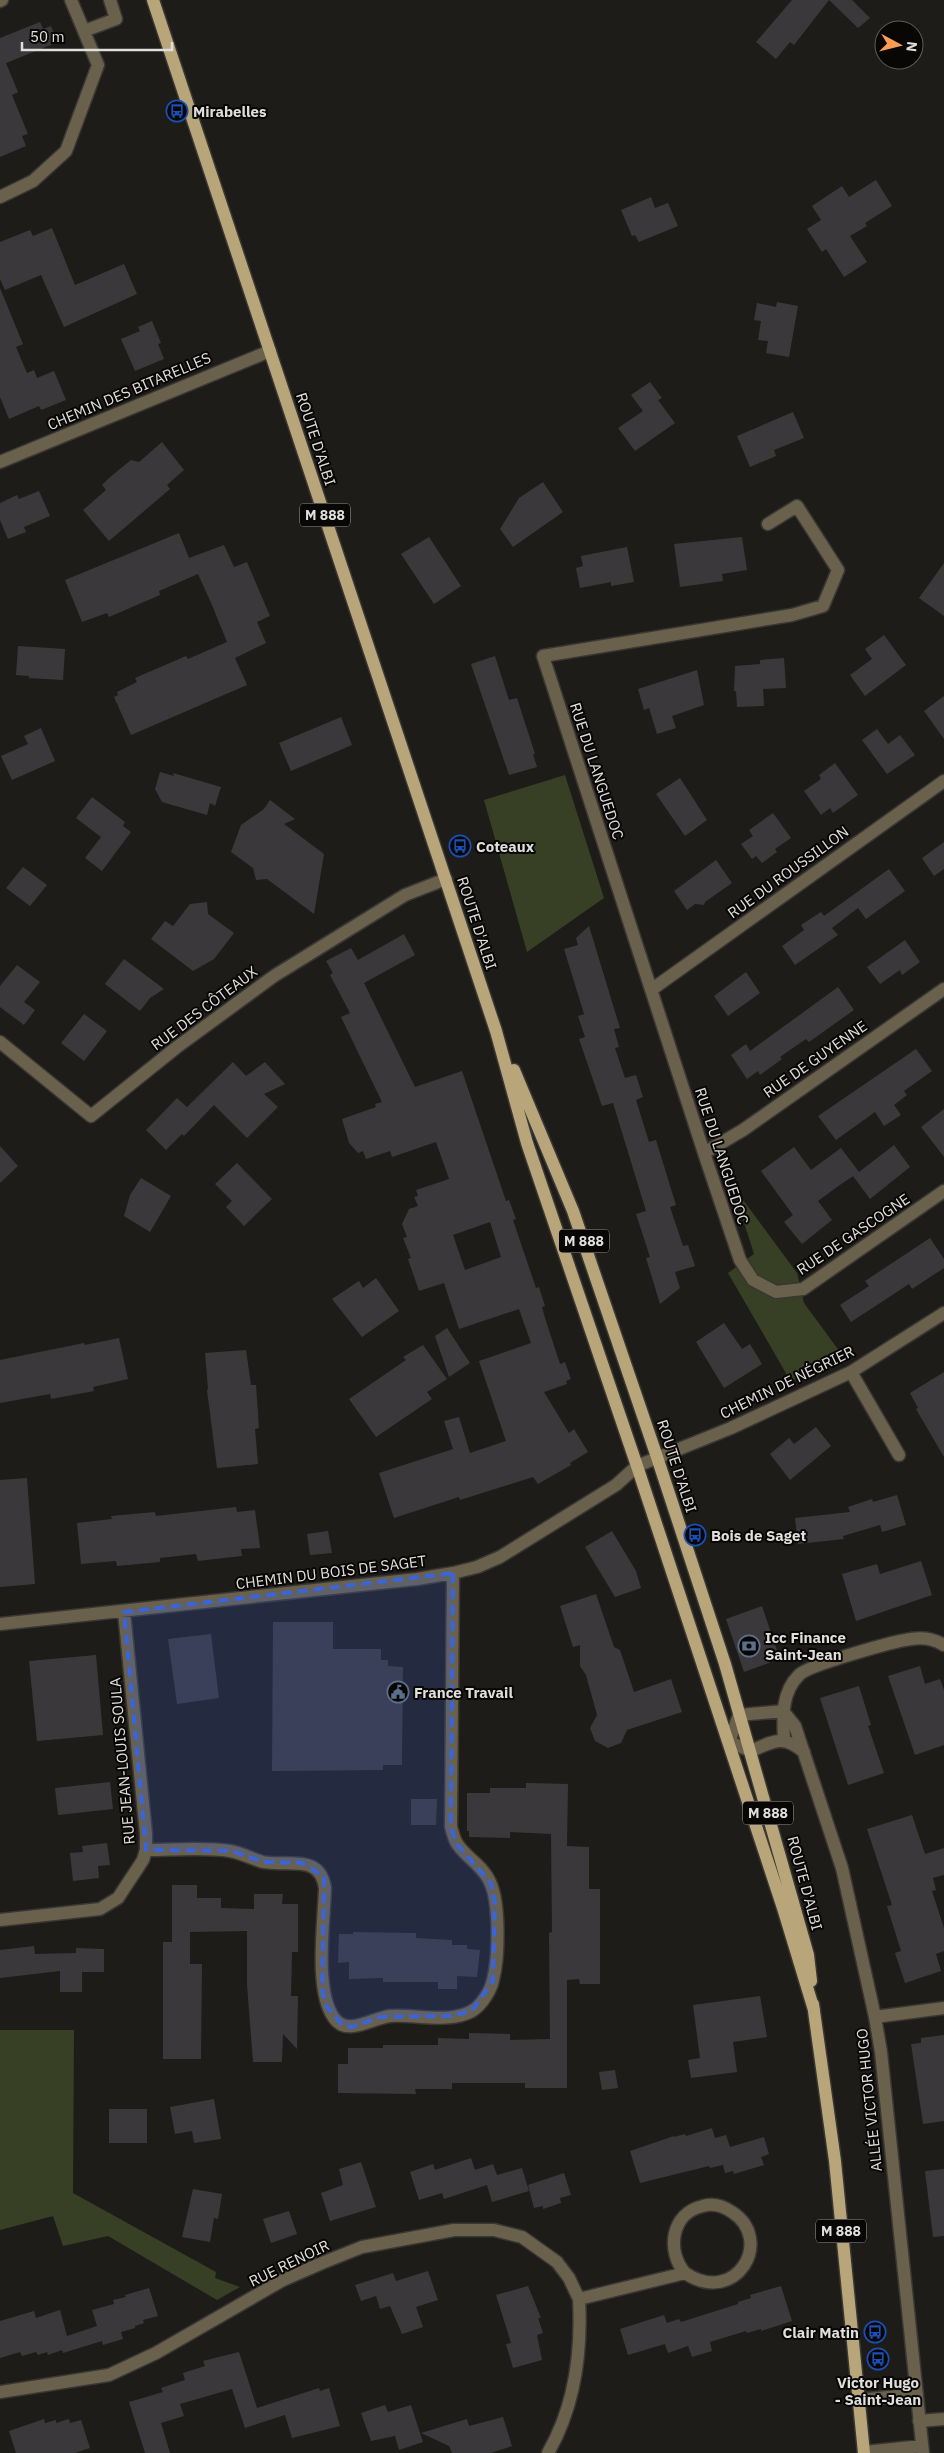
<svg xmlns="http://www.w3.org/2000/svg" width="944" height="2453" viewBox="0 0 944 2453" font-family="'IBM Plex Sans',sans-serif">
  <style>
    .green { fill: #373f24 }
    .building { fill: #3b383b; fill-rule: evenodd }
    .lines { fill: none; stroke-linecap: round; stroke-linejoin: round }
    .minor-casing { stroke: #393734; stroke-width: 15 }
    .major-casing { stroke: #393734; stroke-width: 15 }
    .minor { stroke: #69614c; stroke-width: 12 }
    .major { stroke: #b8a67a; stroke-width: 12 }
    .marked { fill: #3a64d9; fill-opacity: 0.2; stroke: #3a64d9; stroke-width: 4; stroke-dasharray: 10 6; stroke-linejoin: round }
    .labels { text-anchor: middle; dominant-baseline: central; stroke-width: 4; stroke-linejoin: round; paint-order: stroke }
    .shield { fill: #080706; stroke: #9f9e9c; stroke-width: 1 }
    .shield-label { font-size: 14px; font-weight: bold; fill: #e0dfdd }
    .poi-label { font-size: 15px; font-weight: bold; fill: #e0dfdd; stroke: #080706; text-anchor: start }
    .street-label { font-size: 15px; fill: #e0dfdd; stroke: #080706 }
  </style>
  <rect width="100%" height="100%" fill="#1e1c19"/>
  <path class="green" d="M565,775L604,898L527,952L484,800Z
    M732,1185L797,1273L804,1303L840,1352L791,1382L728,1273L754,1254Z
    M0,2030H74L73,2193L216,2272L215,2278L240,2287L217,2300L108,2236L63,2246L53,2216L0,2230Z"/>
  <path class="building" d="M792,0H829L794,45L790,42L776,59L756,42Z
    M829,0H852L870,18L858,28Z
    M40,22L43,29L51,26L58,42L6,63L18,92L12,95L28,134L22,136L26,146L0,157V38Z
    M876,180L892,206L865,223L867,226L850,236L867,262L844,277L826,249L822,252L807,229L821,220L812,206L842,186L849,197Z
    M651,197L655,208L668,203L678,226L639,242L635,235L632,236L621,210Z
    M52,228L75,285L124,264L137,294L64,327L41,275L5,290L0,279V242L30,230L33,236Z
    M0,288L23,344L16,347L27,373L34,370L37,378L54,371L66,400L41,410L39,406L9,419L0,397Z
    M777,302L798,306L789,357L766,353L768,341L758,340L761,321L754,320L757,303L776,307Z
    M152,321L161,343L158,344L164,359L135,371L121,339L140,331L138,327Z
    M650,382L662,398L658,400L675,423L635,451L618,428L643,411L631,395Z
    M793,412L804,438L774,450L776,456L750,467L737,436Z
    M162,442L184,470L167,485L170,489L109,541L83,510L106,490L102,485L109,478L131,460L139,462Z
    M543,482L563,512L513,547L500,529L519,498Z
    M39,491L50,516L24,527L26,532L8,539L0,520V503L17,495L19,499Z
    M179,533L189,558L224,545L234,567L247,562L270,616L257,622L266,643L235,658L247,685L131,735L114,697L118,695L117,692L137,682L135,678L186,656L188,659L227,642L212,605L198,574L159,591L160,595L109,617L107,613L82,622L65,580Z
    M429,537L461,586L434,604L401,554Z
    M742,537L747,570L722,574L723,581L680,587L674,544Z
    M627,547L634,582L611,586V582L580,588L576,568L583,566L581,556Z
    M944,563V616L919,598Z
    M884,635L906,665L865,696L850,675L872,659L865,649Z
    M18,646L65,649L63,680L29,678V676L16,675Z
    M495,656L509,700L517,698L535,754H533L537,767L509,775L471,664Z
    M784,658L786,688L763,689L764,706L737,707L736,691H734L735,666L760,664V660Z
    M697,670L704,705L672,716L676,728L657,734L649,708L644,710L638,689Z
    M944,696V739L924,711Z
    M341,717L352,745L291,771L279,743Z
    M41,728L55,761L12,780L1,756L28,744L24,736Z
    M877,729L888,744L900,735L915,755L887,774L862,740Z
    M835,763L858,795L833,813L830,808L821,815L804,791L821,779L819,775Z
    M160,772L174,776L173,773L221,787L215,806L210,803L207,815L162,802L155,789Z
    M680,778L707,820L685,836L656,794Z
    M92,797L125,822L123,826L131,832L102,871L85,858L101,837L76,818Z
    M270,800L295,819L284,824L324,854L314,914L267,879L256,880L253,868L231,852L241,825L264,809Z
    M773,813L791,838L775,849L777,852L762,863L756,856L752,859L741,844L753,836L749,830Z
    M944,842V869L934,876L922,858Z
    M716,860L732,883L705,902L704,905L695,904L687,910L674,891Z
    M23,867L47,885L30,906L6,888Z
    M889,869L905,891L866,919L858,908L832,928L838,935L795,965L782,946L804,930L801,925L821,912L824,916Z
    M207,902L208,914L234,933L214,959L193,971L151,939L165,921L173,926L190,904Z
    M589,926L620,1028L614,1029L619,1047L615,1048L625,1078L636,1075L643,1097L636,1100L649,1142L656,1140L676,1205L670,1207L683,1246L688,1245L695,1266L675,1272L680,1288L660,1304L646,1258L650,1257L636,1214L646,1211L613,1103L602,1106L579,1039L585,1037L578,1016L584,1014L564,949L578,945L576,938Z
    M404,934L415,955L364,983L415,1087L462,1071L506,1201L509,1200L516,1219L513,1220L536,1288L539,1287L545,1306L542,1307L545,1318L560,1364L565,1362L571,1379L566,1381L567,1384L544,1392L569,1433L574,1429L588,1452L570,1463L571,1465L538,1484L533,1477L460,1500L459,1497L394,1518L379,1473L453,1449L444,1421L459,1417L470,1453L506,1441L479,1361L531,1343L519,1309L459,1329L444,1283L419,1291L408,1259L411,1258L403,1238L407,1237L402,1224L409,1209L418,1206L414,1197L418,1196L416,1190L449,1179L436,1142L392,1157L390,1151L366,1159L363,1151L358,1153L349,1143L342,1119L376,1107L375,1104L382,1102L341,1017L350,1013L330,975L333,973L326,961L351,948L358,960ZM490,1222L501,1257L465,1270L453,1235Z
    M905,940L920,962L902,975L900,970L880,984L867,967Z
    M124,959L164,989L150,998L140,1011L105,984Z
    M17,965L40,982L24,1002L35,1010L24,1025L0,1007V986Z
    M746,972L760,993L728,1016L714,996Z
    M838,987L854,1010L809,1042L806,1039L780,1057L782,1059L760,1075L758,1071L747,1079L731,1055L746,1044L750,1051Z
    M84,1014L107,1031L84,1061L61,1043Z
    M916,1049L932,1071L904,1091L907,1095L894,1105L901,1115L884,1126L875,1112L836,1140L818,1116Z
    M233,1062L246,1076L265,1062L285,1084L264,1094L278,1107L247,1138L214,1105L184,1136L182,1134L166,1150L146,1130L177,1098L187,1107Z
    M944,1109V1157L921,1127Z
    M894,1145L910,1167L870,1199L853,1176L859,1172L837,1187L818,1201L832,1220L802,1244L784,1222L793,1215L761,1171L794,1147L811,1170L841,1148L859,1172Z
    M0,1146L18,1166L0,1183Z
    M237,1163L272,1199L244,1226L226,1207L232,1201L215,1184Z
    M141,1178L171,1196L150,1232L124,1216L130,1195Z
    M930,1238L944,1259V1268L912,1289L909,1284L851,1322L840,1305L869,1286L865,1281Z
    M376,1278L399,1311L362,1337L332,1299L359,1281L363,1288Z
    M724,1323L742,1349L750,1344L762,1364L724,1388L696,1342Z
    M447,1328L470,1363L449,1377L435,1336Z
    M119,1338L128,1379L93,1387L94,1391L51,1399L50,1394L0,1403V1360L84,1343L85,1345Z
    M423,1345L447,1379L427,1392L432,1399L376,1437L349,1399L406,1360L403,1357Z
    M246,1350L251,1385H256L259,1428L255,1429L258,1464L217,1468L207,1390L208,1389L205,1353Z
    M944,1372V1457L916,1409L918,1408L910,1393Z
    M816,1427L831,1446L790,1480L770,1454L789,1438L794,1444Z
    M27,1478L35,1584L0,1587V1480Z
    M897,1495L906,1525L882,1532L880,1525L843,1536L844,1539L798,1544L795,1518L850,1512L848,1507L872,1499L873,1502Z
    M236,1507L237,1512L255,1510L260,1548L241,1549L242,1556L198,1561L196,1554L160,1558V1562L117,1566L116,1561L81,1564L77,1523L112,1519L111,1516L155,1512L156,1516Z
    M328,1531L332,1553L310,1555L307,1534Z
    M612,1531L636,1571L641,1588L615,1597L585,1547Z
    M921,1561L932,1595L856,1621L842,1574L877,1564L880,1574Z
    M596,1594L614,1647L620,1650L634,1692L671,1679L682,1712L627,1730L621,1743L608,1748L595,1741L590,1728L597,1715L586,1675L580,1666V1645L573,1647L560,1606Z
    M762,1606L780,1659L744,1672L726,1619Z
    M273,1622H333V1649H381V1660H388V1666L403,1667L402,1765H383V1770L272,1771Z
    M211,1634L219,1698L177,1704L168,1639Z
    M96,1655L103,1735L37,1741L29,1661Z
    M920,1666L925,1684L940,1679L944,1690V1745L915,1755L888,1676Z
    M859,1686L871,1725L868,1726L884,1773L848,1785L820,1698Z
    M110,1782L113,1809L58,1815L55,1788Z
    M526,1783L568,1784L567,1846L589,1847V1889H600V1984H580L579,1979L567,1980V2088H525V2083H452V2089H415L416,2094L338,2093V2064H348V2048H383V2045H438V2038L469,2039V2033L510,2034V2040L550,2039L549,1933L552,1932L551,1834L510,1832V1838L469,1837V1831H467V1793H490V1788H526Z
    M411,1799H437L436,1825H411Z
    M912,1815L925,1854L944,1848V1875L933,1878L936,1890L932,1891L944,1928V1951L936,1954L941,1971L905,1983L895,1953L901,1951L887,1906L892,1905L867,1829Z
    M107,1843L110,1865L98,1866L99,1878L73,1881L70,1853L83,1852L82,1846Z
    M172,1885H197V1898H221V1908L254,1909V1894H283L282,1904H298V1952H292L291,1996H298L297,2049L283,2034L282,2062H253L247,1985V1931L190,1932V1964H202L201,2059H163V1942H172Z
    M353,1932L416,1933V1938L452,1940V1945H467V1949L480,1950L477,1977L457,1976V1989H438V1982H383V1978L349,1979V1962L338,1963L339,1934H353Z
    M34,1946L35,1954L76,1953V1948L104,1949V1972H82V1992H60V1971L0,1978V1950Z
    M760,1996L767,2037L733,2042L737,2072L691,2078L688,2060L700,2058L693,2005Z
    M944,2035V2121L923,2124L911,2044L921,2043V2038Z
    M615,2070L618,2088L602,2090L599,2072Z
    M214,2099L221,2139L194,2143L192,2131L175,2134L170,2107Z
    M109,2109H147V2143H109Z
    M712,2128L715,2138L726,2135L730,2147L764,2137L769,2154L761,2157L764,2165L734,2174L733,2171L725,2173L723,2165L710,2168L709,2166L640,2183L630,2151L674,2136V2137L685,2134L686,2136Z
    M471,2158L475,2170L493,2164L497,2175L522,2168L529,2191L492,2202L487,2185L444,2199L442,2193L419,2200L410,2172L433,2164L435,2170Z
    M361,2162L376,2207L330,2221L321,2193L343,2185L339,2169Z
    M944,2169V2236L933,2237L925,2171Z
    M564,2173L571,2195L560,2198L561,2203L543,2209V2206L534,2208L528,2185Z
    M193,2189L222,2194L218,2219L214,2218L210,2242L182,2237Z
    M289,2211L297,2234L271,2243L263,2219Z
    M428,2271L438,2300L416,2307L423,2327L402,2334L390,2306L380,2309L376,2296L361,2301L355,2285L393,2273L396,2281Z
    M528,2286L541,2318H538L543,2333L537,2335L542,2360L513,2368L506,2344L511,2343L496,2295Z
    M781,2286L792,2321L761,2331V2329L747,2333L746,2331L710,2342L712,2351L692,2357L688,2346L668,2353L665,2344L628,2355L620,2329L664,2315L667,2323L679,2319L681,2322L738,2304V2302L751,2298L750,2295Z
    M149,2288L158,2316L143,2320L144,2323L135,2326V2328L121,2332L123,2339L103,2345L102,2341L63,2353L62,2350L48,2355L47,2352L38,2355L36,2352L22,2356L20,2352L0,2358V2321L34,2311L36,2318L60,2310L67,2336L97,2326L92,2310L114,2304L113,2300L126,2297L125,2295Z
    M239,2352L257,2408L319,2388L320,2391L329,2388L340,2426L292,2438L285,2415L245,2428L232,2389L180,2404L184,2416L161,2423L170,2453H145L129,2402L163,2392L161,2388L185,2380L183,2373L205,2366L203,2361Z
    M385,2405L388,2412L411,2405L423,2442L399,2450L395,2436L371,2441L361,2413Z
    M503,2417L512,2446L491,2453H452L449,2446L421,2433L467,2419L469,2426Z
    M44,2419L45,2423L56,2420V2423L69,2419L70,2423L81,2420L90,2448L75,2453H16L9,2431Z"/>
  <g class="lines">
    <g class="minor-casing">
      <path id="minor" d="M0,1L2,0
        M84,31L116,19L110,0
        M0,197L33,181L66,151L98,65L71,0
        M0,462L270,351
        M768,524L797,506L838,570L823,606L792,615L543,656L704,1153L740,1260L753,1280L776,1292L803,1289L944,1191
        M651,990L944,781
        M0,1042L91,1116L177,1047L274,976L405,895L446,879
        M704,1153L743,1130L944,989
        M851,1372L899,1455
        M0,1624L417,1579L453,1573L477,1567L500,1557L616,1485L637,1466L731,1428L851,1372L944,1313
        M784,1740C783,1717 781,1693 799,1675C808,1665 895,1641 911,1639C923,1637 934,1639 944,1645
        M804,1752C783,1734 774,1741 751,1751L729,1742L739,1715L783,1711L795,1726L842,1868L875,2017L881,2052L923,2453
        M146,1850C174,1850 203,1847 230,1851C242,1853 252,1859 263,1862C287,1867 320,1853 325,1888C324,1922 314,1991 334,2018C347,2037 372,2018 390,2016C415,2014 449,2024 472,2011C482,2005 491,1990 493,1980C499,1957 500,1903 490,1882C483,1866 468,1859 458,1845C454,1840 453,1833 451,1827L453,1573
        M0,1920L100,1909L118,1898L143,1860L146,1850V1834L124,1612
        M875,2017L944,2008
        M0,2392L109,2375L156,2353L283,2280L322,2263L362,2247L454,2230H494L522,2237L557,2262L569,2278L579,2299
        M859,2400L917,2394
        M919,2421L944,2419
        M864,2452L922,2446
        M548,2453C575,2406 582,2353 579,2299L685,2273C736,2307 775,2240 732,2212C723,2206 713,2203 703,2206C671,2213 666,2251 685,2273"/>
    </g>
    <g class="major-casing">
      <path id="major" d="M153,0L496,1031L527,1143L637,1466L783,1908L814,2010
        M514,1070L573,1211L657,1457L725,1664L808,1955L811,1981
        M813,2004L835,2161L864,2453"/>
    </g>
    <use href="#minor" class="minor"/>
    <use href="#major" class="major"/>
  </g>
  <path class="marked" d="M453,1573L451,1827L457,1844L491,1883L495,1902L493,1981L472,2011L451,2016L381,2017L352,2027L343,2026L326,2006L322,1990L324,1877L302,1863L263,1862L232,1851L146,1850L124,1612Z"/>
  <defs>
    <g id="bus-ring" transform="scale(1.125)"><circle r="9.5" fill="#080706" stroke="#1a4fb4" stroke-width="1.5"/><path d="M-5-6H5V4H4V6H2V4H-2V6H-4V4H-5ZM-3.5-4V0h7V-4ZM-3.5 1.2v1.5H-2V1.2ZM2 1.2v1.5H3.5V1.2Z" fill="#1a4fb4"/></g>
    <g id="bank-ring" transform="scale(1.125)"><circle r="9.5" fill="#080706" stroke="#5c6f8a" stroke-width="1.5"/><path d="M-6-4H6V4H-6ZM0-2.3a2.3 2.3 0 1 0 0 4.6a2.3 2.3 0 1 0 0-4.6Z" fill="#5c6f8a"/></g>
    <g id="civic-ring" transform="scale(1.125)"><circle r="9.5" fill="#080706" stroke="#5c6f8a" stroke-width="1.5"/><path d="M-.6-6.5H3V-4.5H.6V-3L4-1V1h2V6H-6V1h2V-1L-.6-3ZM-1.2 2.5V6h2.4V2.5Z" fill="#5c6f8a"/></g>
  </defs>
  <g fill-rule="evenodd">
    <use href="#bus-ring" x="177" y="111"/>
    <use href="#bus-ring" x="460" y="846"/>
    <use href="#bus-ring" x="695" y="1535"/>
    <use href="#bank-ring" x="749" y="1646"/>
    <use href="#civic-ring" x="398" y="1692"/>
    <use href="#bus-ring" x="875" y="2332"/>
    <use href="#bus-ring" x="878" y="2359"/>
  </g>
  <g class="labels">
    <g class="shield">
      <rect x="300" y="503.5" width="50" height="23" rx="4"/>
      <rect x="559" y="1229.5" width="50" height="23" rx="4"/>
      <rect x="743" y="1801.5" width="50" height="23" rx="4"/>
      <rect x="816" y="2219.5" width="50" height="23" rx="4"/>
    </g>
    <g class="shield-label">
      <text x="325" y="515">M 888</text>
      <text x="584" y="1241">M 888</text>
      <text x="768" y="1813">M 888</text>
      <text x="841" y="2231">M 888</text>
    </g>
    <g class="poi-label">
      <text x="193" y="111">Mirabelles</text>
      <text x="476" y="846">Coteaux</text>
      <text x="711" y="1535">Bois de Saget</text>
      <text x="765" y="1637">Icc Finance<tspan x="765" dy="17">Saint-Jean</tspan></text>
      <text x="414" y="1692">France Travail</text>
      <text x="859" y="2332" text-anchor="end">Clair Matin</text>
      <text x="878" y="2382" text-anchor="middle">Victor Hugo<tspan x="878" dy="17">- Saint-Jean</tspan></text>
    </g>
    <g class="street-label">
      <text transform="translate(129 391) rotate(-23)">CHEMIN DES BITARELLES</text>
      <text transform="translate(316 439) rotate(72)">ROUTE D'ALBI</text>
      <text transform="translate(597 771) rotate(72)">RUE DU LANGUEDOC</text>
      <text transform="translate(788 872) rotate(-36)">RUE DU ROUSSILLON</text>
      <text transform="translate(477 923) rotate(72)">ROUTE D'ALBI</text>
      <text transform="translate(204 1008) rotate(-37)">RUE DES CÔTEAUX</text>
      <text transform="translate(815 1059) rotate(-35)">RUE DE GUYENNE</text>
      <text transform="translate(722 1156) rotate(72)">RUE DU LANGUEDOC</text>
      <text transform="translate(853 1234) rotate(-34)">RUE DE GASCOGNE</text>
      <text transform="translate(787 1382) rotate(-26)">CHEMIN DE NÉGRIER</text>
      <text transform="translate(677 1466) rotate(72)">ROUTE D'ALBI</text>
      <text transform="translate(331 1572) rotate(-7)">CHEMIN DU BOIS DE SAGET</text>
      <text transform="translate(122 1761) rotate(-95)">RUE JEAN-LOUIS SOULA</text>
      <text transform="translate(805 1883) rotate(75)">ROUTE D'ALBI</text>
      <text transform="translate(869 2100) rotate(-96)">ALLÉE VICTOR HUGO</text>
      <text transform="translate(289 2263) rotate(-26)">RUE RENOIR</text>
    </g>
  </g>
  <g transform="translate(899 45) rotate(97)"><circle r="24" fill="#080706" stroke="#5e5d5c"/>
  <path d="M0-4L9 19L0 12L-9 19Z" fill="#fc9d53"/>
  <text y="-8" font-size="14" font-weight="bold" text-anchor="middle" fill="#e0dfdd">N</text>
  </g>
  <path d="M22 42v8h150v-8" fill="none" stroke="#e0dfdd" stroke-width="2.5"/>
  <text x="30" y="42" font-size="15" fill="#e0dfdd" stroke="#080706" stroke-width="4" paint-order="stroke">50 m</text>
</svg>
